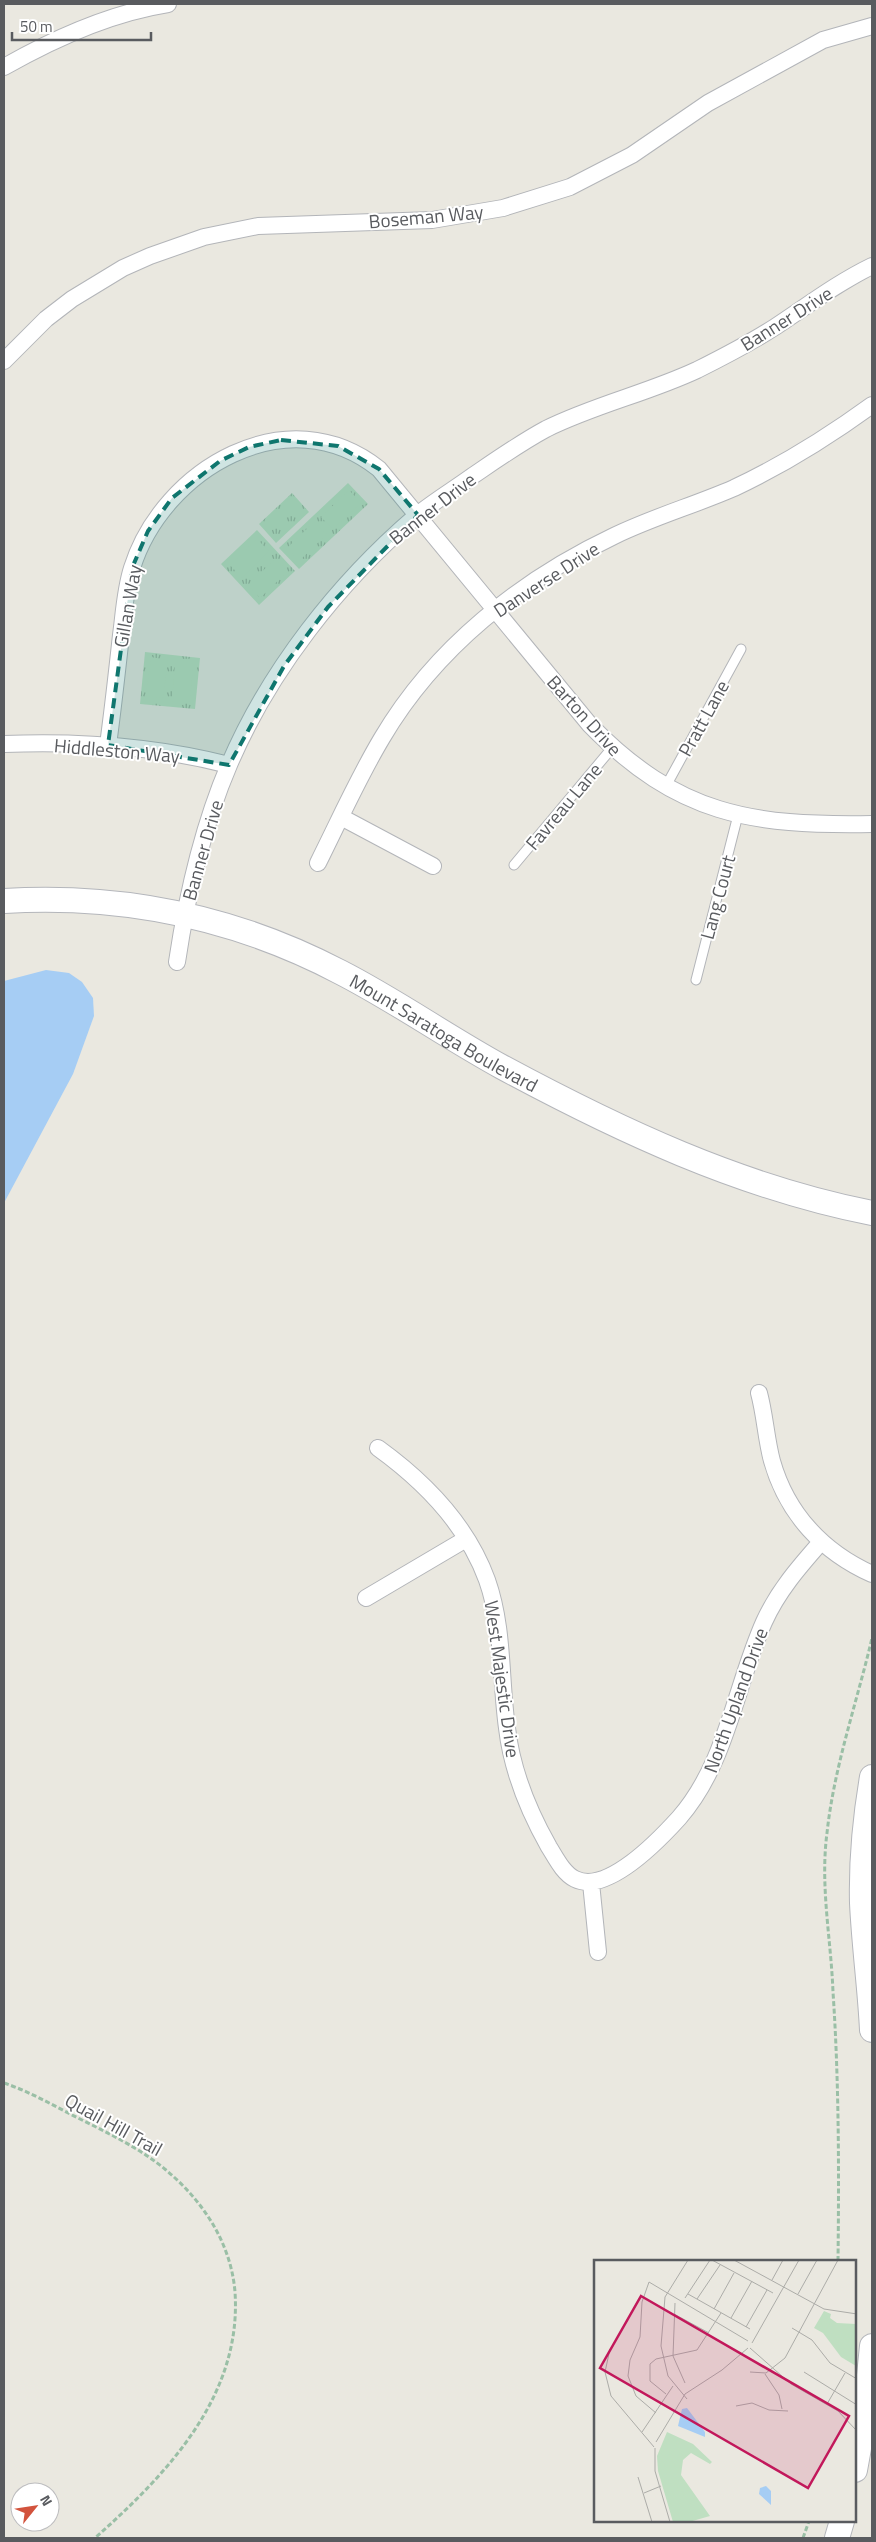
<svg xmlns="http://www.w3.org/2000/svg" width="876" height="2542" viewBox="0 0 876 2542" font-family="'Titillium Web',sans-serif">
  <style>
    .grass { fill: url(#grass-tufts) }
    .garden { fill: #bfdfc1 }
    .water { fill: #a6cdf4 }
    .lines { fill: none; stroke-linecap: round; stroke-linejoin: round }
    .lane-casing { stroke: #b3b5b9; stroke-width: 11 }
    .street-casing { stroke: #b3b5b9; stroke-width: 18 }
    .secondary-casing { stroke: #b4b6bb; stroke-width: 26 }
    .path { stroke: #9abfa6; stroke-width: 3; stroke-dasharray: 5 2.5; stroke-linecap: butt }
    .lane { stroke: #fff; stroke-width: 9 }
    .street { stroke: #fff; stroke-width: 16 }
    .secondary { stroke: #fff; stroke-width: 24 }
    .marked { fill: #0f766e; fill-opacity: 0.2; stroke: #0f766e; stroke-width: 4; stroke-dasharray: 10 6; stroke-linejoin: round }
    .labels { text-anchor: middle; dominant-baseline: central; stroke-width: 4; stroke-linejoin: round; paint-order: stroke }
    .street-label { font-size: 19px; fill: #595b5f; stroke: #fff }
    .inset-road { fill: none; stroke: #acaca8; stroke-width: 1 }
    .view { fill: #c2185b; fill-opacity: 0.15; stroke: #c2185b; stroke-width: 2.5 }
    .inset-edge { fill: none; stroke: #595b5f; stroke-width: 2.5 }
  </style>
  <defs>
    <pattern id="grass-tufts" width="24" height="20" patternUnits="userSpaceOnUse" patternTransform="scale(1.25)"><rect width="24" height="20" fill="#bfdfc1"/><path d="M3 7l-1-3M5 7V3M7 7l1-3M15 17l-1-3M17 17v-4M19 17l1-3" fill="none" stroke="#9eb8a0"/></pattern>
  </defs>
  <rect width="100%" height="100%" fill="#eae8e0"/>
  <path class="grass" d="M348,483L368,504L299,569L279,548Z
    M292,493L309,512L276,543L259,524Z
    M257,530L295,571L259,605L221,564Z
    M145,652L200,658L195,709L140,704Z"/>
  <path class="garden" d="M349,490L361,503L333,529L321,517Z
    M314,522L327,534L299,561L287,548Z
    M257,539L269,551L242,578L230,565Z
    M275,559L288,571L260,598L248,585Z
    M151,657L168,660L163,698L146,696Z
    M175,663L193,664L190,702L172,701Z"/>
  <path class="water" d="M46,970L69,973L82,982L93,998L94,1016L73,1074L4,1203V981Z"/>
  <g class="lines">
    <g class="lane-casing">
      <path id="lane" d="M666,786L741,649
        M514,865L612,748
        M696,980L738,815"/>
    </g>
    <g class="street-casing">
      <path id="street" d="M4,67C55,38 110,13 168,4
        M4,361L46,319L72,299L123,268L150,256L204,237L258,226L432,220L503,208L570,187L632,155L708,103L823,40L872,26
        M4,744C80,741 155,746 229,765
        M108,745C113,708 117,672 121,635C124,613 125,590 132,568C163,469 288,396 379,469L590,725C678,815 751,826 872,824
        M341,817L433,866
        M318,863C339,821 358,778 382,738C435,648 521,580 614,536C653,517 695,505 734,488C783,465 828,437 872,405
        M177,962C187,895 202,828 229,765C269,671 338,583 416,516C433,502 453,490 471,477C496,460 520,443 546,429C594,405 648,393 697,370C723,357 750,343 775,327C807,306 837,283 872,266
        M759,1393C765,1415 766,1439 772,1461C787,1514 823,1552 872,1574
        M378,1448C425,1482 467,1525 487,1580C504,1628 500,1678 507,1728C512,1771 528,1810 549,1847C556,1858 563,1873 575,1879C607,1895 659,1840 679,1818C727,1763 735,1687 764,1622C778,1591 799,1567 821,1542
        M366,1598L466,1539
        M591,1883L598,1952"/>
    </g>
    <g class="secondary-casing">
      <g id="secondary">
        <path id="s1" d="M4,901C121,894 235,917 340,972C395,1000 447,1037 502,1067C619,1130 740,1187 872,1213"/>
        <path d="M872,1777C865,1818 861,1861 862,1903C864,1946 870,1988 872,2030"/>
        <path d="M855,2470L865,2415L872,2346"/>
        <path d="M837,2538L842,2521"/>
      </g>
    </g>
    <path class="path" d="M4,2083C31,2092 56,2107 82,2120C112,2135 141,2149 166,2170C203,2201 231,2243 235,2292C242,2396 167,2474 95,2538
      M838,2261C839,2171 839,2081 833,1992C831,1939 820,1886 827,1833C834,1767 857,1702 872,1638
      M803,2538L809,2521"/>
    <use href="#lane" class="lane"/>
    <use href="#street" class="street"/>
    <use href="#secondary" class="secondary"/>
  </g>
  <path class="marked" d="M281,440L338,446L379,469L418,515L328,607L284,666L229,765L108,745L132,568L148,531L172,498L220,461L249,447Z"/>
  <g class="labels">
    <g class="street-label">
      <text transform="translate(426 216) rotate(-5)">Boseman Way</text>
      <text transform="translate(786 318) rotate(-32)">Banner Drive</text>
      <text transform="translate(432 508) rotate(-38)">Banner Drive</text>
      <text transform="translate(546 579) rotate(-33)">Danverse Drive</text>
      <text transform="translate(127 606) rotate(-80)">Gillan Way</text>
      <text transform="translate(585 715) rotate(48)">Barton Drive</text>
      <text transform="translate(703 718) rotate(-61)">Pratt Lane</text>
      <text transform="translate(117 750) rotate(5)">Hiddleston Way</text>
      <text transform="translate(563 806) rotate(-50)">Favreau Lane</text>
      <text transform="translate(202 850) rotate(-74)">Banner Drive</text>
      <text transform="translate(717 897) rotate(-75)">Lang Court</text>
      <text stroke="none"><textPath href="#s1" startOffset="468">Mount Saratoga Boulevard</textPath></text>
      <text transform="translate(503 1679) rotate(82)">West Majestic Drive</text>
      <text transform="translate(735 1700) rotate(-70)">North Upland Drive</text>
      <text transform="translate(114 2124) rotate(29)">Quail Hill Trail</text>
    </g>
  </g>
  <g transform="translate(594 2260)">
    <rect width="262" height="262" fill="#eae8e0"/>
    <path d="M230,51L237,54L236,58L243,63L262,64V106L247,97L229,73L220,68ZM73,172L99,184L118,202L116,204L97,193L89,200L87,215L116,256L95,262H79L64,211L63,196Z" fill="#bfdfc1"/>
    <path d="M93,148L111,172V177L84,166L88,149ZM172,226L177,231V245L165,234L166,228Z" fill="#a6cdf4"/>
    <path class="inset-road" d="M118,0L179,33M140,0L230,49L263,54M178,20L189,0M94,34L156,69M204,34L223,0M91,38L116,0M103,39L126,5M81,43L79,96L91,123M120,49L140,13M80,54L115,73M137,58L158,21M152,67L173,30M198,68L218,80L236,103L263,119M158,83L205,0M156,88L197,124L244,151L263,171M16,89L11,112L17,136L60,187M156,112L172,113L191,98L244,0M210,112L263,145M171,114L185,135L188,149M72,134L56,121V104L62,99L103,90L127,53M93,139L74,116L67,86L71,37L94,0M233,144L251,113M142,146L158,143L175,150L194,151M62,153L42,136L34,116L36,100L46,77L48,42L55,22L154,81M48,172L79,126M62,182L91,134L128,110L154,88M61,188V211L76,262M44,217L58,262M50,233L67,226"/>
    <path class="view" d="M47,36L255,156L214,228L6,108Z"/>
    <rect width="262" height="262" class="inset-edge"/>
  </g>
  <rect width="876" height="2542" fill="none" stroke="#595b5f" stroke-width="10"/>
  <g transform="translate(35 2507) rotate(60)"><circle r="24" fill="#ffffff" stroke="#bdbdbf"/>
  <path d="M0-4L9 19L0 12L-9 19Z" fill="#d2533d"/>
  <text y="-8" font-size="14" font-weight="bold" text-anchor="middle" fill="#595b5f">N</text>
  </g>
  <path d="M12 32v8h139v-8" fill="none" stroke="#595b5f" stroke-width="2.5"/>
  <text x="20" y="32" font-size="15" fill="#595b5f" stroke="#ffffff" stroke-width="4" paint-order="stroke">50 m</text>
</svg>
